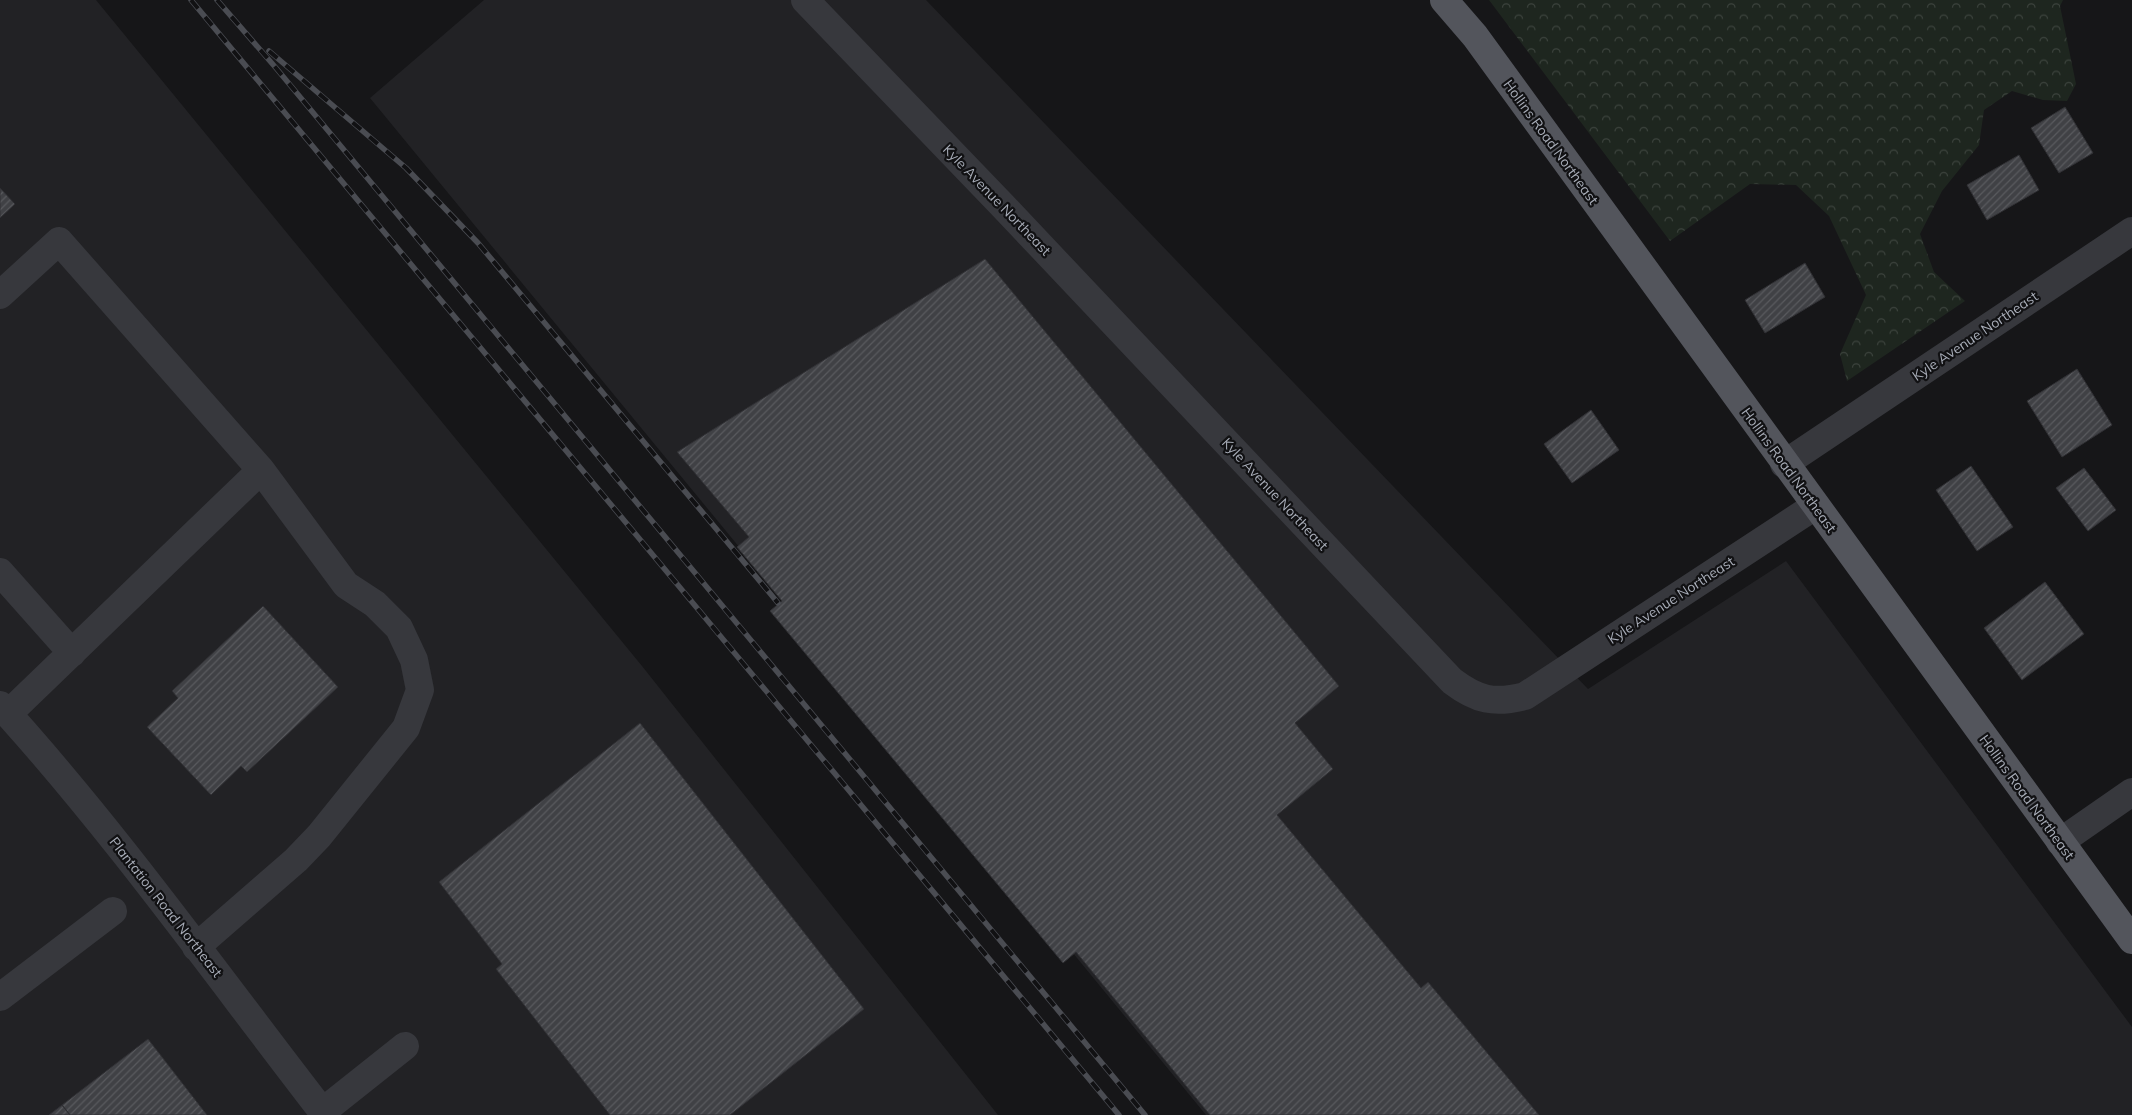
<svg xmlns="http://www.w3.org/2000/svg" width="2132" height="1115" viewBox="0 0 2132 1115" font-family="Mulish,sans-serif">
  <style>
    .built { fill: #222225 }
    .forest { fill: url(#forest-crowns) }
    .building { fill: url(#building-hatch); stroke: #303034 }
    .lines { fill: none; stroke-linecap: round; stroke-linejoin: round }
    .minor { stroke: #37383d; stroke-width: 28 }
    .major { stroke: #53555c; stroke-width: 28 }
    .rail-casing { stroke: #4a4c52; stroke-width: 5.5 }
    .rail { stroke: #111113; stroke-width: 4; stroke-dasharray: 11; stroke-linecap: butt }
    .labels { text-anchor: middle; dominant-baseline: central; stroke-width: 4.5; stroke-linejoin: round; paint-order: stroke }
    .street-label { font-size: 14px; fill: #a8adb8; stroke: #111113 }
  </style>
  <defs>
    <pattern id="forest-crowns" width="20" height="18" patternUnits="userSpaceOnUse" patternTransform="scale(1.25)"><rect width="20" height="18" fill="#1e261f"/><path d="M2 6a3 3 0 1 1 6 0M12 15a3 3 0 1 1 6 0" fill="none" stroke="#3c433d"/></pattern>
    <pattern id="building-hatch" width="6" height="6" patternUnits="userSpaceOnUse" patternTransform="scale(1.25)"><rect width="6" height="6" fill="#404145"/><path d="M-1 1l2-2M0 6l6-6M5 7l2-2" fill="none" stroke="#595a5e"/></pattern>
  </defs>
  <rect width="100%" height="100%" fill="#161618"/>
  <path class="built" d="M0,0H96L642,666L998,1115H0Z
    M484,0H926L1588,689L1786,561L2132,1027V1115H1206L370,98Z"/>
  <path class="forest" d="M1489,0H2063L2060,6L2076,84L2067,101L2043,100L2012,91L1984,110L1979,145L1942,191L1920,234L1934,272L1965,301L1847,381L1840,354L1866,295L1829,216L1796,185L1750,184L1670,241Z"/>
  <path class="building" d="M2065,107L2093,153L2059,173L2031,128Z
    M2019,155L2039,190L1987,220L1967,185Z
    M0,188L15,204L0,218Z
    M985,259L1339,686L1295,723L1333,769L1277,815L1421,988L1428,982L1539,1115H1210L1076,952L1063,963L770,611L782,601L737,547L749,537L677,452Z
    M1805,263L1825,297L1765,333L1745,300Z
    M2077,369L2112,425L2062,457L2027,401Z
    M1591,410L1619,450L1572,483L1544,444Z
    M1971,466L2013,527L1977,551L1936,490Z
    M2084,468L2116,510L2088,531L2056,488Z
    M2045,582L2084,634L2022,680L1984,628Z
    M263,606L338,687L247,772L241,766L211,795L147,727L178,698L172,691Z
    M640,723L864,1009L730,1115H610L496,969L502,964L439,882Z
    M148,1039L207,1115H70L62,1105Z
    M62,1105L70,1115H49Z"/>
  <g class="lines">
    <path class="minor" d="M805,0L1003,206L1452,681C1477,700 1494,704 1525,696L1815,506
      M0,295L59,241L261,470L8,714
      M1784,464L2132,231
      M0,572L72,653
      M0,705C117,834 218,977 325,1115
      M2060,842L2132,792
      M196,947L296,860L319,836L406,728L420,690L414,660L399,628L375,604L346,585L261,470
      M0,997L113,911
      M322,1112L405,1046"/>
    <path class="major" d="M1444,0L1475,36L2132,940"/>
    <g class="rail-casing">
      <path id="rail" d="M191,0L1119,1115
        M217,0L276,68L1145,1115
        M269,51L406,168L478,243L778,603"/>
    </g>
    <use href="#rail" class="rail"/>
  </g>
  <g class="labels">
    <g class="street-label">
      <text transform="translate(1551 142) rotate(54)">Hollins Road Northeast</text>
      <text transform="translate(997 200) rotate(46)">Kyle Avenue Northeast</text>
      <text transform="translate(1975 336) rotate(-34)">Kyle Avenue Northeast</text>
      <text transform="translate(1789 470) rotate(54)">Hollins Road Northeast</text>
      <text transform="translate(1275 494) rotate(47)">Kyle Avenue Northeast</text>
      <text transform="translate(1671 600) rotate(-33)">Kyle Avenue Northeast</text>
      <text transform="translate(2027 797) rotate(54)">Hollins Road Northeast</text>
      <text transform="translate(166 907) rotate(52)">Plantation Road Northeast</text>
    </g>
  </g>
</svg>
